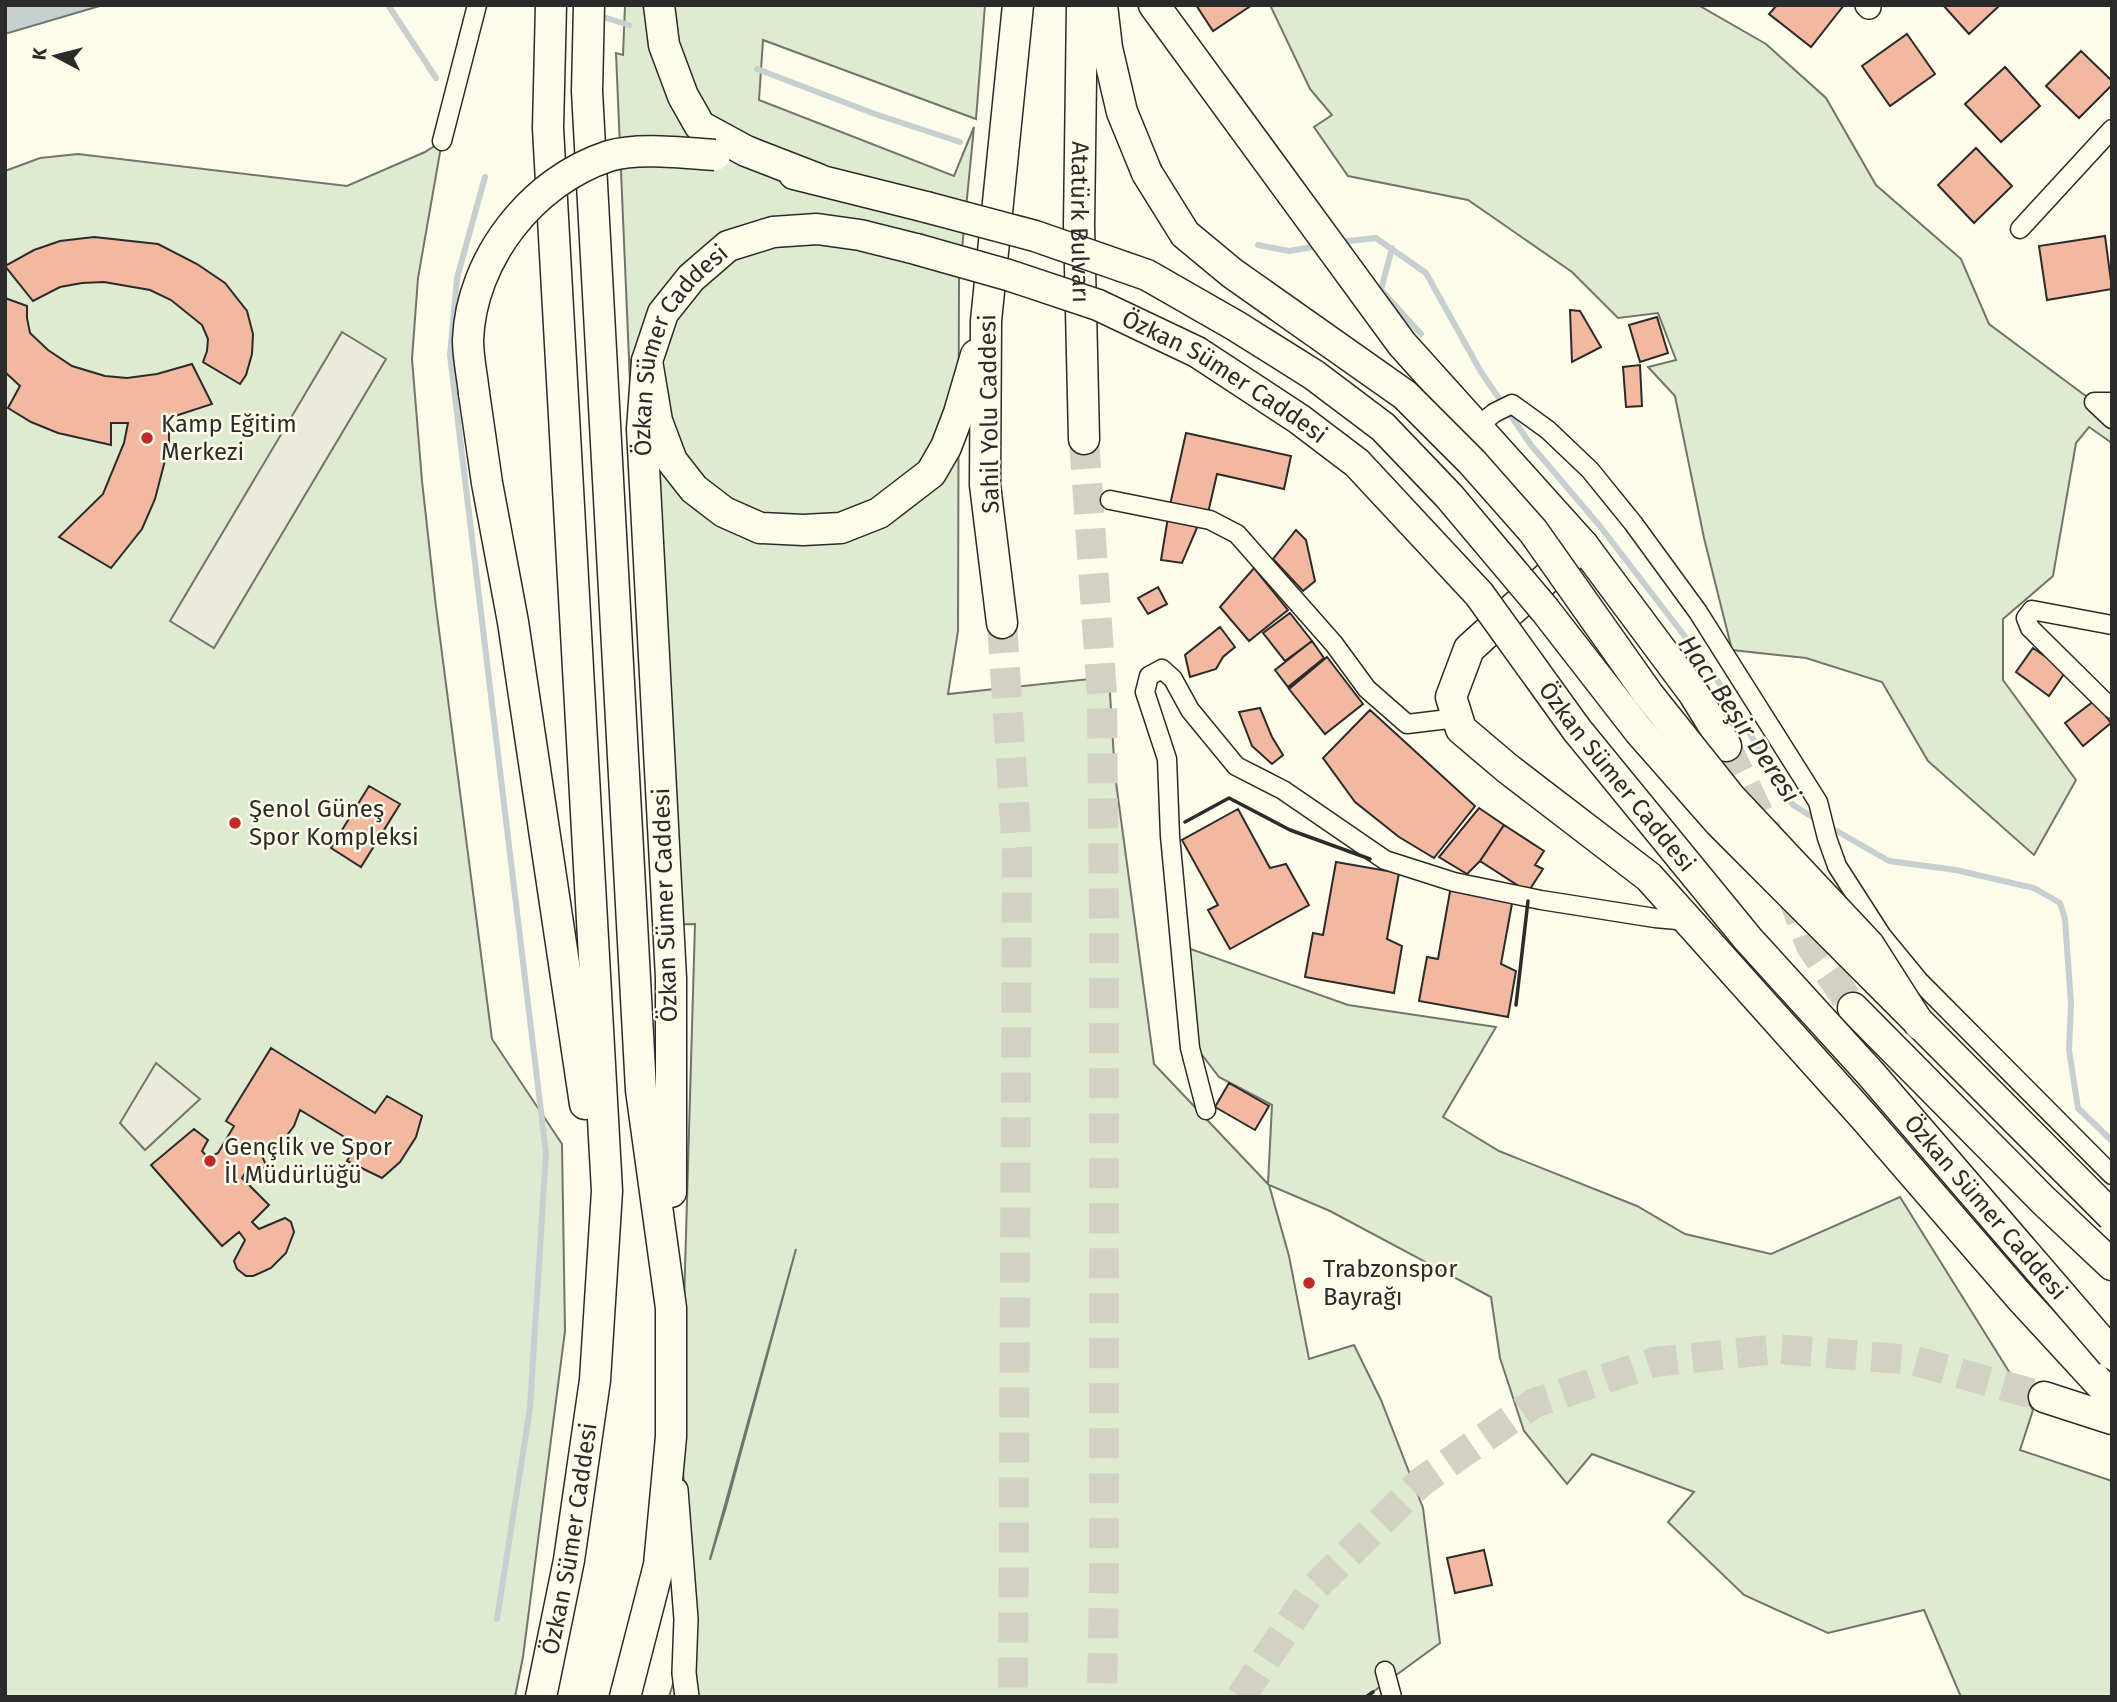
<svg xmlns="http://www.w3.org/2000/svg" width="2117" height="1702" viewBox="0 0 2117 1702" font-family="'Fira Sans',sans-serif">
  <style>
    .green { fill: #deebd1; stroke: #74746e; stroke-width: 2; fill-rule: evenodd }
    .parking { fill: #eceadb; stroke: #74746e; stroke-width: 2 }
    .water { fill: #c7d0d0; stroke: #74746e; stroke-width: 2 }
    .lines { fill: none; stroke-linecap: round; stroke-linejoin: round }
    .stream { stroke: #c7d0d0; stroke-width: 6 }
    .building { fill: #f2b8a0; stroke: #2b2b2b; stroke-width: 2 }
    .primary-tunnel { stroke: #d3d1c4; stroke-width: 30; stroke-dasharray: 30 15; stroke-linecap: butt }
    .trunk-tunnel { stroke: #d3d1c4; stroke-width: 30; stroke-dasharray: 30 15; stroke-linecap: butt }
    .minor-casing { stroke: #2b2b2b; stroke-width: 21 }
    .tertiary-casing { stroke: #2b2b2b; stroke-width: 26 }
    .primary-casing { stroke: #2b2b2b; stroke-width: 33 }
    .trunk-casing { stroke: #2b2b2b; stroke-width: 33 }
    .minor { stroke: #fdfbea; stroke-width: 18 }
    .tertiary { stroke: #fdfbea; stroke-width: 23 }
    .primary { stroke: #fdfbea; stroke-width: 30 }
    .trunk { stroke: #fdfbea; stroke-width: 30 }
    .primary-bridge-casing { stroke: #2b2b2b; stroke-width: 33; stroke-linecap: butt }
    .trunk-bridge-casing { stroke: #2b2b2b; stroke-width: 33; stroke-linecap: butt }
    .primary-bridge { stroke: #fdfbea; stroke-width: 30 }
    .trunk-bridge { stroke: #fdfbea; stroke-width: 30 }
    .wall { stroke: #2b2b2b; stroke-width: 3.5 }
    .poi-dot { fill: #c62828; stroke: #fdfbea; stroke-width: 2.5 }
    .labels { text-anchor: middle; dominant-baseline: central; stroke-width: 5; stroke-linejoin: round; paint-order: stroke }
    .street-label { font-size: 24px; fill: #2b2b2b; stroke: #fdfbea }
    .poi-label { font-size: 24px; fill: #2b2b2b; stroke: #fdfbea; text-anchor: start }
    .water-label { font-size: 26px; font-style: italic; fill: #2b2b2b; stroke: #fdfbea }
  </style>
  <rect width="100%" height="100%" fill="#fdfbea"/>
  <path class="green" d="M625,5H985L976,119L763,40L759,100L954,176L974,127L959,279L958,631L948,694L1109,677L1115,775L1154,1064L1268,1184L1272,1105L1219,1077L1196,1047L1185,947L1348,1005L1496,1027L1443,1117L1499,1151L1637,1206L1685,1234L1771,1254L1900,1197L2033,1410L2020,1450L2112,1481V1697H1961L1924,1610L1828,1633L1744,1595L1668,1522L1694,1492L1592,1454L1567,1484L1524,1431L1500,1358L1491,1297L1330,1211L1269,1185L1289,1256L1309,1359L1354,1345L1381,1400L1423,1508L1440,1643L1366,1697H669L696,1607L680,1442L695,924L653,925L616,53L623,55ZM796,1249L726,1507L710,1560V1559Z
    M1270,5H1698L1766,44L1826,98L1876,185L1961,259L1989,324L2094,402H2112V443L2089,427L2076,443L2053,576L2003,619V680L2076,780L2034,855L1928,761L1882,682L1806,658L1732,650L1704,538L1675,396L1648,367L1676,360L1658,313L1618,318L1572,272L1468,200L1348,176L1314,127L1332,115L1310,89Z
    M442,141L418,278L412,359L422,481L436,607L492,1039L562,1144L565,1331L523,1657L515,1697H5V171L40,158L78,154L347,186L425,152Z"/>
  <path class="parking" d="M342,332L386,359L214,648L170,621Z
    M156,1063L200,1099L145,1150L120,1123Z"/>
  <path class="water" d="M5,5H103L5,34Z"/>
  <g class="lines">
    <path class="stream" d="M388,5L436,78
      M597,15L629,25
      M757,69L875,114L960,142
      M485,177L457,278L450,355L546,1153L530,1408L497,1619
      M1339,242L1376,238L1426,273L1481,372L1531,445L1599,525L1713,673L1793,805L1819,821
      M1258,245L1289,251L1318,246
      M1392,248L1381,290L1421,334
      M1828,826L1889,861L1956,870L2034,888L2060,903L2065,919L2071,1004L2069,1050L2078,1108L2112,1141"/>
  </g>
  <path class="building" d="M1196,5H1252L1213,31Z
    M1777,5H1844L1811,47L1769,14Z
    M1943,5H2000L1969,34Z
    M1907,34L1935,74L1890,106L1862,66Z
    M2081,51L2112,81V85L2079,118L2046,86Z
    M2005,67L2040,106L2001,142L1965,104Z
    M1976,148L2012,186L1974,223L1938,185Z
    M2105,236L2112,289L2047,300L2039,246Z
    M94,237L158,244L197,264L225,283L247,311L253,334L252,354L246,375L240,384L203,362L207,351L208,339L202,325L171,300L150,290L104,282L82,283L60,287L33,301L5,266L34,250L60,241Z
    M5,298L27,306V318L30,333L48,350L72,366L105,376L127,378L157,374L192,364L212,404L169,418V445L155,499L142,529L111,568L59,537L103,494L124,443L128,423H111V445L58,433L31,422L8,408L20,386L5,372Z
    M1570,310L1580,311L1601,347L1572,362Z
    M1657,317L1668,353L1640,362L1629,325Z
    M1640,365L1642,406L1626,407L1623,367Z
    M1186,433L1291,456L1284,489L1217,474L1208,513L1170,505Z
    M1168,517L1199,523L1182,563L1161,560Z
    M1296,530L1306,540L1315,581L1303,591L1273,559Z
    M1254,568L1288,610L1249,641L1220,607Z
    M1158,587L1167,604L1148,614L1138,598Z
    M1290,613L1312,641L1285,661L1263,633Z
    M1220,627L1235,647L1223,657L1216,669L1190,677L1185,655Z
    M1312,641L1324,658L1288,687L1275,670Z
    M2033,648L2066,671L2049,696L2016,672Z
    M1327,657L1363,704L1325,734L1289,689Z
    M2094,701L2111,723L2083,746L2065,723Z
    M1260,708L1272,737L1283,755L1272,764L1252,746L1239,712Z
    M1370,710L1475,806L1434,858L1399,837L1355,802L1323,758Z
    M369,786L400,804L361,867L331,848Z
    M1479,808L1504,825L1480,861L1467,874L1439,857Z
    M1238,809L1270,868L1286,864L1309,905L1230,949L1208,910L1218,905L1182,840Z
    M1504,825L1544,851L1535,865L1543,869L1528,892L1480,861Z
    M1336,862L1399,873L1387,939L1402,946L1394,993L1305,977L1313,933L1323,935Z
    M1451,886L1513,898L1501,964L1516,971L1508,1017L1419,1001L1427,957L1438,959Z
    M271,1048L375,1113L387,1096L422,1116L416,1137L400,1162L382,1178L347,1161L356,1144L300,1110L294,1126L281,1143L262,1156L266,1165L261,1175H255L248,1169L242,1178L269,1205L252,1222L259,1229L285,1218L291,1222L294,1232L286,1253L271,1268L253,1276H246L237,1269L234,1261L245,1240L239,1232L222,1246L151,1165L194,1129L208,1140L202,1151L208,1158L218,1153L234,1126L226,1121Z
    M1229,1083L1269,1106L1255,1130L1215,1107Z
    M1484,1550L1492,1585L1455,1593L1447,1558Z"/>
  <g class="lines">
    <path class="primary-tunnel" d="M1726,746L1768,833
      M1791,892L1811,946L1853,1008"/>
    <path class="trunk-tunnel" d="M1084,439L1102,695L1104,921V1581L1102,1697
      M1002,623L1017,850L1013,1697
      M1241,1697L1311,1591L1421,1482L1534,1403L1654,1362L1777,1349L1912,1360L2044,1397"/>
    <g class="minor-casing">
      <path id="minor" d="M442,141L477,5
        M2020,229L2112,129
        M2112,402H2094L2112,419
        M1477,427L1494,413L1512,404L1548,430L1590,470L1633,523L1698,612L1818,802L1827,838L1837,866L1882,936L1919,981L2112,1175
        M1110,500L1210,520L1237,534L1334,644L1367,689L1407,724L1457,718
        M2112,625L2032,610L2026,618L2030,628L2112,709
        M1206,1110L1190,1048L1170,836L1167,759L1145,692L1149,676L1162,669L1173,679L1190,710L1236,766L1283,790L1385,860L1454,882L1541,900L1655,918L1688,921
        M1385,1671L1392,1697"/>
    </g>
    <g class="tertiary-casing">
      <path id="tertiary" d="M1867,5L1869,7
        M676,1490L686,1619L684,1673L687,1697"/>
    </g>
    <g class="primary-casing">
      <g id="primary">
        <path d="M589,5L587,91L641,1090L671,1308V1437L659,1565L625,1697"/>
        <path d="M1154,5L1402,344L1583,545L1694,694L1726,746"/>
        <path d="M794,174L926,207"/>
        <path d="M474,393L487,483L513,622L585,1104"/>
        <path d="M1583,545L1469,649L1451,697L1461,729L1507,768L1649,877L1865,1118L2019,1296L2112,1397"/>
        <path d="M1853,1008L2043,1200L2112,1265"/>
        <path id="s1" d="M671,1192V978L642,429L647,361L663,313L691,278L728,246L773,232L817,229L860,235L916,249"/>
        <path id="s2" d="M541,1697L569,1560L595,1380L607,1191L548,128L551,5"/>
      </g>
    </g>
    <g class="trunk-casing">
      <g id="trunk">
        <path d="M659,5L664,45L683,96L700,126L746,151L818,179"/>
        <path id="s3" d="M1082,5L1079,225L1084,439"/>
        <path d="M1102,5L1107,48L1122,112L1147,173"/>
        <path d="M647,361L657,421L672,461L694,489L724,512L760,528L803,530L841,528L879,513L931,473L946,447L959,413L976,355"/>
        <path d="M1002,623L985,485L986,321L1018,5"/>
        <path d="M2044,1397L2112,1419"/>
      </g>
    </g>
    <use href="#minor" class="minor"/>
    <use href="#tertiary" class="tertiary"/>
    <use href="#primary" class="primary"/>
    <use href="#trunk" class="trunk"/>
    <g class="primary-bridge-casing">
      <g id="primary-bridge">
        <path d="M926,207L1035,236L1147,275L1236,326L1314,375L1383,427L1449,496L1545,610L1639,731L1720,823L2112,1216"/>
        <path id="s4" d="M916,249L1008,275L1098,305L1197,352L1299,419L1357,463L1479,594L1577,730L1748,939L1871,1074L2112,1354"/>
        <path d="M474,393C472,375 468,357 468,340C471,259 532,181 609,156C638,147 685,153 715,155"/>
      </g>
    </g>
    <g class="trunk-bridge-casing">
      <path id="trunk-bridge" d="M1147,173L1185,234L1232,273L1405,395L1472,462L1533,531L1648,694L1731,798L1869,945L1920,1025"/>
    </g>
    <use href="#primary-bridge" class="primary-bridge"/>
    <use href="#trunk-bridge" class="trunk-bridge"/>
    <path class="wall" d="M1185,822L1229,798L1290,830L1370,859
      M1516,1005L1528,901
      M1366,1697L1373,1692"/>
  </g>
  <g class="poi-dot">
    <circle cx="147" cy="438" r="7"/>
    <circle cx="235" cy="823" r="7"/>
    <circle cx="210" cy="1161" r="7"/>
    <circle cx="1309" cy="1283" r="7"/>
  </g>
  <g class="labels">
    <g class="street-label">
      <text stroke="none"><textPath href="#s3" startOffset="217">Atatürk Bulvarı</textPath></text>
      <text stroke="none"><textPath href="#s1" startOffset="854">Özkan Sümer Caddesi</textPath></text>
      <text stroke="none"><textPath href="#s4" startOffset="336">Özkan Sümer Caddesi</textPath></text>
      <text transform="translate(989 414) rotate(-91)">Sahil Yolu Caddesi</text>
      <text stroke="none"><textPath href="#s4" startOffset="903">Özkan Sümer Caddesi</textPath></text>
      <text transform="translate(665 905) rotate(-92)">Özkan Sümer Caddesi</text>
      <text stroke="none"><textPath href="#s4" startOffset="1470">Özkan Sümer Caddesi</textPath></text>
      <text stroke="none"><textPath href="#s2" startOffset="161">Özkan Sümer Caddesi</textPath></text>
    </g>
    <g class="poi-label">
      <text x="161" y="424">Kamp Eğitim<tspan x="161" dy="28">Merkezi</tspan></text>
      <text x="249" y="809">Şenol Güneş<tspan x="249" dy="28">Spor Kompleksi</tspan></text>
      <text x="224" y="1147">Gençlik ve Spor<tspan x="224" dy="28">İl Müdürlüğü</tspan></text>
      <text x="1323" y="1269">Trabzonspor<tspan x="1323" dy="28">Bayrağı</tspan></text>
    </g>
    <g class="water-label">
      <text transform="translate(1739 719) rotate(56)">Hacı Beşir Deresi</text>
    </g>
  </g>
  <rect width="2117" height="1702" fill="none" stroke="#2b2b2b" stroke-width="14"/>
  <g transform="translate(56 56) rotate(277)" stroke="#fdfbea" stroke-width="5" paint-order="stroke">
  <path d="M0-5L12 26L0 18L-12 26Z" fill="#2b2b2b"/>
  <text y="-10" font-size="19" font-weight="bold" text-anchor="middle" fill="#2b2b2b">K</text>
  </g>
</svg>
